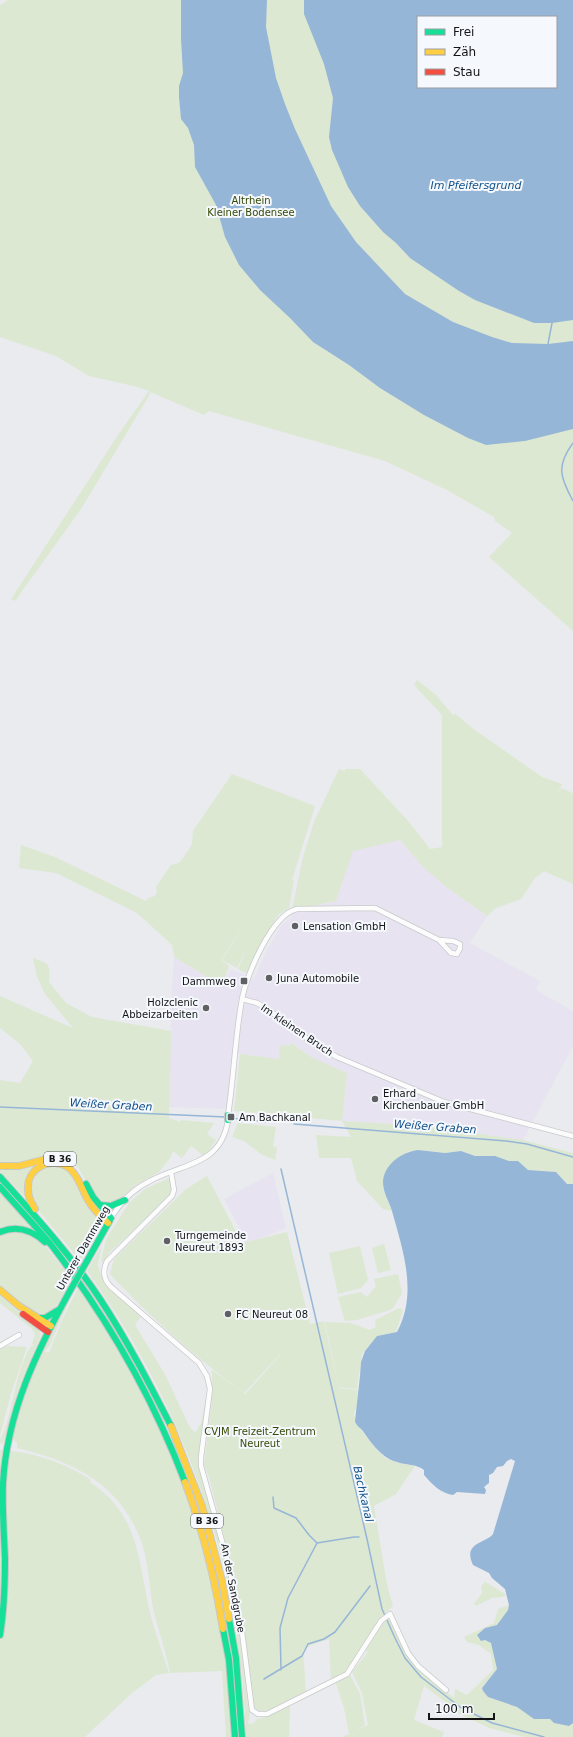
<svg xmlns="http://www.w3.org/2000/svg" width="573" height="1737" viewBox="0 0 573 1737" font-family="'DejaVu Sans',sans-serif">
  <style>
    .commercial { fill: #e7e3f0 }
    .green { fill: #dde8d2; fill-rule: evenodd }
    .water { fill: #96b6d7; fill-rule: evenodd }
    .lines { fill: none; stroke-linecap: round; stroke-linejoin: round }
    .stream { stroke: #96b6d7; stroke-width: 1.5 }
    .street-casing { stroke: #c8c9cb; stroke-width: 6 }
    .fast-casing { stroke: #c8c9cb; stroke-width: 8 }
    .slow-casing { stroke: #c8c9cb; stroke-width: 8 }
    .jam-casing { stroke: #c8c9cb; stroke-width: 8 }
    .street { stroke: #fcfcfc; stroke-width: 4.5 }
    .fast { stroke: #16e098; stroke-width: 6 }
    .slow { stroke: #ffcf43; stroke-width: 6 }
    .jam { stroke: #f24e42; stroke-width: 6 }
    .fast-bridge-casing { stroke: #c8c9cb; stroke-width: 8; stroke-linecap: butt }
    .fast-bridge { stroke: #16e098; stroke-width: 6 }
    .poi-dot { fill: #5f6062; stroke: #f5f8fd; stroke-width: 1.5 }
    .labels { text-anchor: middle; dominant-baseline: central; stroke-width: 4; stroke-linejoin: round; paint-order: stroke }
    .shield { fill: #f5f8fd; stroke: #58595b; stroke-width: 1 }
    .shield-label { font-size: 9px; font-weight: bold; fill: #141516 }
    .park-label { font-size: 10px; fill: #354905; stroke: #f5f8fd }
    .poi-label { font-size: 10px; fill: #141516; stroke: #f5f8fd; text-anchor: start }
    .street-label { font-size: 10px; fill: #141516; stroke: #f5f8fd }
    .water-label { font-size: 11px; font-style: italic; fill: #10518b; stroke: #f5f8fd }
  </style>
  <rect width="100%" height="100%" fill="#e9ebee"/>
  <path class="commercial" d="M400,840L423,867L445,886L487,916L470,943L540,981L536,990L573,1011V1046L523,1140L425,1126L342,1121L347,1073L311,1057L291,1042L290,1046L279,1059L233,1053L227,1109L169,1107L172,989L174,957L222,986L230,969L254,979L265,954L281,926L291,917L292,910L336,901L353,850Z
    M273,1173L286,1228L258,1239L242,1243L238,1233L239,1227L224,1199Z"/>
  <path class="green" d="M8,0H573V631L489,557L512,533L495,521L494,517L447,490L385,461L209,411L204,415L150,392V394L81,509L15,601L11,599L120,432L149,391L138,387L89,376L56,356L0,337V5ZM418,17H556V87H418Z
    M417,680L435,694L453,715L456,714L472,728L542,777L562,784L557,794L561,788L573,793V884L544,871L535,878L521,899L496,908L487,916L445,886L423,867L400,840L353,851L336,901L292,910L303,857L314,822L339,769L345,771V769H360L409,822L430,849L442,847V715L414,685Z
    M232,774L315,806L292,880L268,896L252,914L268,896L292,880L294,881L289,908L278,915L262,943L249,970L246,973L238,969L246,949L237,968L222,960L248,919L221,960L229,966L222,986L174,957L172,945L137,913L56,873L19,868L21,845L55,857L146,901L148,898L155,896L157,892L156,887L171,865L176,864L180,862L188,851L192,844L193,831Z
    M33,958C50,964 50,963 49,982L66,1003L92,1017L171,1031L169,1118L180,1122L181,1120L214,1123L207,1134L216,1140L205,1157L191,1146L182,1158L173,1151L170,1158L159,1172L137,1184L115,1203L103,1204L90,1189L78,1167L67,1159L50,1157L25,1164H0V1080L20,1083L33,1061L20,1044L0,1028V996L73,1028L45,994L37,977Z
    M290,1042L311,1057L347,1073L342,1121L425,1126L523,1140L573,1153V1184H567L556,1172L528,1170L518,1161H509L488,1156H475L461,1151L445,1153L418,1150L408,1152L389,1166L384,1175L383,1189L392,1211L383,1209L357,1181L351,1158H319L316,1135L351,1137L342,1121L234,1111L240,1054L279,1059L280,1045L290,1046Z
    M238,1123L276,1127L273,1146L277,1148L275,1160L261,1154L244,1141L232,1137Z
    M36,1164L71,1168L38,1165L25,1197L0,1172V1168Z
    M49,1165L67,1169L102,1223L86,1255L85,1254L80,1261L34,1205L29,1191L37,1171Z
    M207,1176L242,1243L287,1232L310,1324L324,1321L339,1388L358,1390C357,1395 358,1400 357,1405C357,1408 354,1411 354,1414C355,1425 378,1453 387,1459C396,1463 406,1464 415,1466L396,1494L374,1506L387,1585L393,1606L381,1617L348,1671L331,1679L329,1639L311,1645L303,1650L306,1692L266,1712L259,1711L253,1706L239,1598L209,1477L204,1465L212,1398V1370L245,1394L266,1371L268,1373L266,1371L287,1347L244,1393C196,1358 151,1318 110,1274L114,1259L186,1189Z
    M167,1179H170L172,1189L171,1195L109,1253L103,1263L101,1261L106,1239L129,1203L145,1189Z
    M0,1193L34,1230H0Z
    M24,1231L42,1242L71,1278L62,1297L56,1306L49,1313L38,1316L0,1288V1234Z
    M384,1244L391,1270L378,1273L372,1248Z
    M102,1245L98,1265L103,1281L141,1316L135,1325L166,1376L189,1426L195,1433L201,1423L206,1399L199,1464L228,1571L241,1646L248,1705L250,1714L248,1724L254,1723L257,1719L269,1716L290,1705L289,1737H246C242,1570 185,1407 87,1271Z
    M360,1246L368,1280L361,1288L338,1294L329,1253Z
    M398,1274L402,1293L393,1308L390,1310L357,1320L345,1321L338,1297L361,1292L367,1297L376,1286L374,1279Z
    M78,1288C148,1386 196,1496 217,1614C220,1628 223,1642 225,1656C228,1683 229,1710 231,1737H226L222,1671L170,1673C166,1651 158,1630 153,1608C150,1591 149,1572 145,1554C128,1489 78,1462 17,1448V1442L12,1439L19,1412L39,1356L73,1292L49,1347L44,1351L49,1353L62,1320Z
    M0,1296L38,1328L41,1335L21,1381L3,1444L0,1443C0,1437 3,1434 5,1429C14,1401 16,1371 31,1346H34L32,1344L35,1334L32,1329L0,1303Z
    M399,1308L403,1310L396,1332L377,1336L362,1354L357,1389L339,1387L325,1322L351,1323L370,1330L376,1327L375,1320Z
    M7,1346L27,1347L11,1394L0,1435V1348Z
    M0,1450C31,1451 65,1463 91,1480L90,1482C138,1514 138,1557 149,1608C154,1630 162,1651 169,1673L156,1675L132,1693L85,1737H0Z
    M485,1582L487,1583L507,1595L502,1597L492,1598L476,1606L474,1604L482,1593L481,1586Z
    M509,1605L508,1610L497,1625L485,1628V1640C496,1643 495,1658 497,1669L482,1687L483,1691L488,1697L517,1707L534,1719H550L569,1726L573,1723V1737H524L489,1728L454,1711V1709L422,1684L424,1686L414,1720L444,1732L442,1737H342L349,1734L344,1708L336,1683L350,1675L360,1694L365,1725L356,1730L368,1725L362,1693L352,1672L368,1652L365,1650L384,1622L390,1619C395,1631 400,1642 406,1653C417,1669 440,1686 454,1698L455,1689L467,1695L493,1670L491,1654L479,1645L467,1642L464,1637L494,1623L498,1609Z"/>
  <path class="water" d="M181,0H267L266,27L276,78L285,104L295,129L331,206L356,242L405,294L453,322L492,337L512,343L548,344L573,341V429L525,441L486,445L468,438L424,415L380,388L349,365L313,342L290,318L260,290L239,265L225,237L216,205L195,167L194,145L188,128L181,119L179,97V86L183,73L181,39Z
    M304,0H573V320L552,323H534L475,300L459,291L410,258L396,243L383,232L360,206L348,187L332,150L329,137L333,98L324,64L304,14ZM418,17H556V87H418Z
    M418,1150L445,1153L461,1151L475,1156H495L509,1161H518L528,1170L556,1172L567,1184H573V1723L569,1726L554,1723L550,1719H534L517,1707L488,1697L483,1691L482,1688L497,1669L491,1643L485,1640L481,1641L477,1635L485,1628L497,1625L508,1610L509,1605L505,1589L492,1578L489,1573L473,1565C462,1542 487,1543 493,1534L515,1461L511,1459L507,1461L503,1466L497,1467L493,1473L489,1475V1483L484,1487L486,1490L485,1494L457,1492L453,1495C440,1493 432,1484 424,1475V1470C417,1464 405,1465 397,1462C383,1459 370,1442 363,1431C360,1427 356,1426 355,1421L360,1376L361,1362L365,1351L377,1336L397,1332C418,1293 403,1251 392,1211C389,1201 383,1193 383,1182C384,1164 402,1152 418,1150Z"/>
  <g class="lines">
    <path class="stream" d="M548,344L552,323
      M573,443C556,466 560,477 573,501
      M0,1107L226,1117
      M230,1118L269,1122
      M294,1124L506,1141L527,1144L573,1157
      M281,1169L367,1539L382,1609L395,1638L405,1658L421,1677L460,1707L492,1723L544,1737
      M273,1497L274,1508L296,1518L309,1535L317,1543
      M281,1670L280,1628L288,1598L317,1543L354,1537H359
      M264,1679L302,1656L308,1644L324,1639L335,1632L370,1586"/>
    <g class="street-casing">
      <path id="street" d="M242,999L257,1003L266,1008L313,1043L337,1057L444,1102L573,1136
        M228,1115C234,1076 235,1037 242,999C246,976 272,914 297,909L375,908L439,940L451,953L457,954L460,948V944L453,941L439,940
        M171,1172L174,1190L172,1196L107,1261C102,1271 103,1279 111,1287L199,1363L207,1376L210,1389L201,1457V1466L230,1570L242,1632L252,1710L258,1714H267L347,1674L381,1621L390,1614L408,1653L418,1666L446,1690
        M111,1218C120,1203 132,1190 148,1182C181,1163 221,1167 228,1120
        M0,1346L19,1335"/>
    </g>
    <g class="fast-casing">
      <path id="fast" d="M228,1115V1120
        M0,1177C35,1216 71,1255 100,1299C127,1340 149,1383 171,1426
        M86,1184L93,1197L111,1218
        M0,1187C17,1207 36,1226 52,1246C109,1320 152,1395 185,1482
        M100,1205L111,1206L125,1200
        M0,1232C17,1225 32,1230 45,1242
        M87,1261L110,1220
        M38,1318H45L60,1309
        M229,1619L236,1658L242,1737
        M223,1629L229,1660L235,1737
        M0,1635C4,1610 5,1585 5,1559C4,1534 2,1508 3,1483C7,1412 37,1350 71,1289"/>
    </g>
    <g class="slow-casing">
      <path id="slow" d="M0,1166H19L50,1158
        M35,1209C31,1202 28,1197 28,1189C27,1167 52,1156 69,1168C79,1176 82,1190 88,1200C93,1209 100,1216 108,1223
        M0,1290L19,1306L51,1326
        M171,1426L202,1506L222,1581L229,1619
        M185,1482C203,1530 215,1579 223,1629"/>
    </g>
    <g class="jam-casing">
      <path id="jam" d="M23,1314L48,1332"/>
    </g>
    <use href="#street" class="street"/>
    <use href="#fast" class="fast"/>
    <use href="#slow" class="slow"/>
    <use href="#jam" class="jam"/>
    <g class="fast-bridge-casing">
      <path id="fast-bridge" d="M71,1289L87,1261"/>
    </g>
    <use href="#fast-bridge" class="fast-bridge"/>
  </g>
  <g class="poi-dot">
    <circle cx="295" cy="926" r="4"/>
    <circle cx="269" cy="978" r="4"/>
    <rect x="240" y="977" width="8" height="8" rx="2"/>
    <circle cx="206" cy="1008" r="4"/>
    <circle cx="375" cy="1099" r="4"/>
    <rect x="227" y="1113" width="8" height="8" rx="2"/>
    <circle cx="167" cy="1241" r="4"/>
    <circle cx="228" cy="1314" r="4"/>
  </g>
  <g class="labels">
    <g class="shield">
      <rect x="44" y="1152" width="32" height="14" rx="3"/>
      <rect x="191" y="1514" width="32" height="14" rx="3"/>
    </g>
    <g class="shield-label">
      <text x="60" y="1159">B 36</text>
      <text x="207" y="1521">B 36</text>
    </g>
    <g class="park-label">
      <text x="251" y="200">Altrhein<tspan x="251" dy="12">Kleiner Bodensee</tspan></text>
      <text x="260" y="1431">CVJM Freizeit-Zentrum<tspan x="260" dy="12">Neureut</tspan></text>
    </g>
    <g class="poi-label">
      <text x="303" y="926">Lensation GmbH</text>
      <text x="277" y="978">Juna Automobile</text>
      <text x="236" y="981" text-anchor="end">Dammweg</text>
      <text x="198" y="1002" text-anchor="end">Holzclenic<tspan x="198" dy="12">Abbeizarbeiten</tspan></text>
      <text x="383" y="1093">Erhard<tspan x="383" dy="12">Kirchenbauer GmbH</tspan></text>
      <text x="239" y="1117">Am Bachkanal</text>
      <text x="175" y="1235">Turngemeinde<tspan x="175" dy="12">Neureut 1893</tspan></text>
      <text x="236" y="1314">FC Neureut 08</text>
    </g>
    <g class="street-label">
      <text transform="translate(297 1030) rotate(34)">Im kleinen Bruch</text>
      <text transform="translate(83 1248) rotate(-60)">Unterer Dammweg</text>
      <text transform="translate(233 1588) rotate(79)">An der Sandgrube</text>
    </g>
    <g class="water-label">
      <text x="476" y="185">Im Pfeifersgrund</text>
      <text transform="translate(111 1105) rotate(3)">Weißer Graben</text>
      <text transform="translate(435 1127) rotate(4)">Weißer Graben</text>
      <text transform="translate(363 1494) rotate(77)">Bachkanal</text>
    </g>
  </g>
  <rect x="417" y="16" width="140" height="72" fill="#f5f8fd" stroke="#9b9da1"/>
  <rect x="425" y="29" width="20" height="6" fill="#16e098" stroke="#9b9da1"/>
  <text x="453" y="36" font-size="12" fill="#141516">Frei</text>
  <rect x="425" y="49" width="20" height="6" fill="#ffcf43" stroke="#9b9da1"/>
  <text x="453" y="56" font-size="12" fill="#141516">Zäh</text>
  <rect x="425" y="69" width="20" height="6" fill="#f24e42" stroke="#9b9da1"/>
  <text x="453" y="76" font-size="12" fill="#141516">Stau</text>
  <path d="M429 1713v6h65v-6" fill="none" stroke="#141516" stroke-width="2"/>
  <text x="435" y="1713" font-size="12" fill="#141516" stroke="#f5f8fd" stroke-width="3" paint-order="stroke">100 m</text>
</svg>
